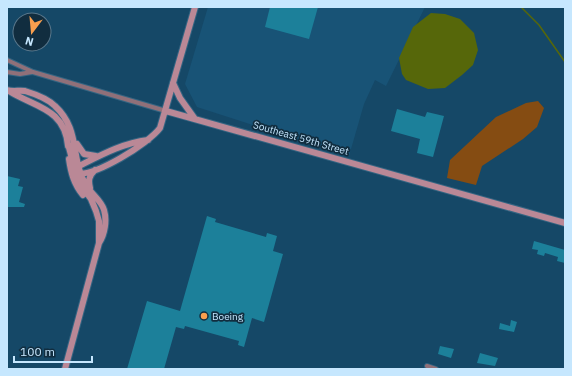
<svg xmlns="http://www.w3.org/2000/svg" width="572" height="376" viewBox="0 0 572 376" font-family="'IBM Plex Sans',sans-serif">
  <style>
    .built { fill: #185376 }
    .green { fill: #854c12 }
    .water { fill: #56670a }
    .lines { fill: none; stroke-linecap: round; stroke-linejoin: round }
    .stream { stroke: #56670a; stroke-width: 1.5 }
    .building { fill: #1c809a }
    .street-casing { stroke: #356582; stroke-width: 6 }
    .secondary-casing { stroke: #356582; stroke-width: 8 }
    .street { stroke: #907079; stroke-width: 4 }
    .secondary { stroke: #ba8896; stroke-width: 6 }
    .poi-dot { fill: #f99f4e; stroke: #112d3f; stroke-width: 1.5 }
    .labels { text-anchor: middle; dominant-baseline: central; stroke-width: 3.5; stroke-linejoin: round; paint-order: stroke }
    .street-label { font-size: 10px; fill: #c6e7fe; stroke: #112d3f }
    .poi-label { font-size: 10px; fill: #c6e7fe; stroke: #112d3f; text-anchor: start }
  </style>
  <rect width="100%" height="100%" fill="#154867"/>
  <path class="built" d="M208,7H425L386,86L375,80L364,104L349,156L197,107L185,84Z"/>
  <path class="green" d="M538,101L544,108L537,127L523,139L482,166L476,185L447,178L450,160L496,117L526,103Z"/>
  <path class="water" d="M431,13L445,14L460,19L474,33L478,50L473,65L462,75L445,88L428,89L406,80L402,74L399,58L413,27Z"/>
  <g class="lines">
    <path class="stream" d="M521,7L539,25L565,62"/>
  </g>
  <path class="building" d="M270,7H318L309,39L265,27Z
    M397,109L425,117L427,112L444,116L433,157L417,153L420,139L391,131Z
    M7,176L20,179L18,186L23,187L19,202L25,204L24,207H7Z
    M207,216L216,219L215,222L266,237L267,233L277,236L273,251L283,254L264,322L252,318L244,347L238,345L239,341L185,326L184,329L176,327L164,369H127L147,301L180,311Z
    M534,241L565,250V263L557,261L558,257L545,253L544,256L537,254L538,250L532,249Z
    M511,320L517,322L514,332L499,329L500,323L510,326Z
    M440,346L454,349L451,358L438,354Z
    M480,353L498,358L495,366L477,363Z"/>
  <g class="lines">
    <g class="street-casing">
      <path id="street" d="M7,60L33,72L166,111
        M7,72L20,74L32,72
        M427,366L436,369"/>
    </g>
    <g class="secondary-casing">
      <path id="secondary" d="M173,83L180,98L195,119
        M7,90C13,92 19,90 25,91C35,94 48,99 55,106C81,130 70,159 86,185C91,194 101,200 104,210C107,220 105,234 99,243
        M9,91C34,107 65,108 68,146
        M166,111L565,223
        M77,144L84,154L96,156
        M69,159C71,173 74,184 83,195
        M78,169L79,166C101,155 123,143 148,140
        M76,173C94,178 149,143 160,128L195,7
        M90,188C88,180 89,176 95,170
        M65,369L99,243V221L96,211L91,199L78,181L68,144"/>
    </g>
    <use href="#street" class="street"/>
    <use href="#secondary" class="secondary"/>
  </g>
  <circle class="poi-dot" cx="204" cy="316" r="4"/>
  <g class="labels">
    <g class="street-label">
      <text transform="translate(301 138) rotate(16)">Southeast 59th Street</text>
    </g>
    <g class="poi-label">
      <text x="212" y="316">Boeing</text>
    </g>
  </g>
  <rect width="572" height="376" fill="none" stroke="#c6e7fe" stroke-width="16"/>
  <g transform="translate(32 32) rotate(196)"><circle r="19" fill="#112d3f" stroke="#59778b"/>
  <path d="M0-3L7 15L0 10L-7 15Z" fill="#f99f4e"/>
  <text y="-6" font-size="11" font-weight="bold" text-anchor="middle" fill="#c6e7fe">N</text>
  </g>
  <path d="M14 356v6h78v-6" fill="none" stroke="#c6e7fe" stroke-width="2"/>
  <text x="20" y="356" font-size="12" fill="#c6e7fe" stroke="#112d3f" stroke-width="3" paint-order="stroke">100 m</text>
</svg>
